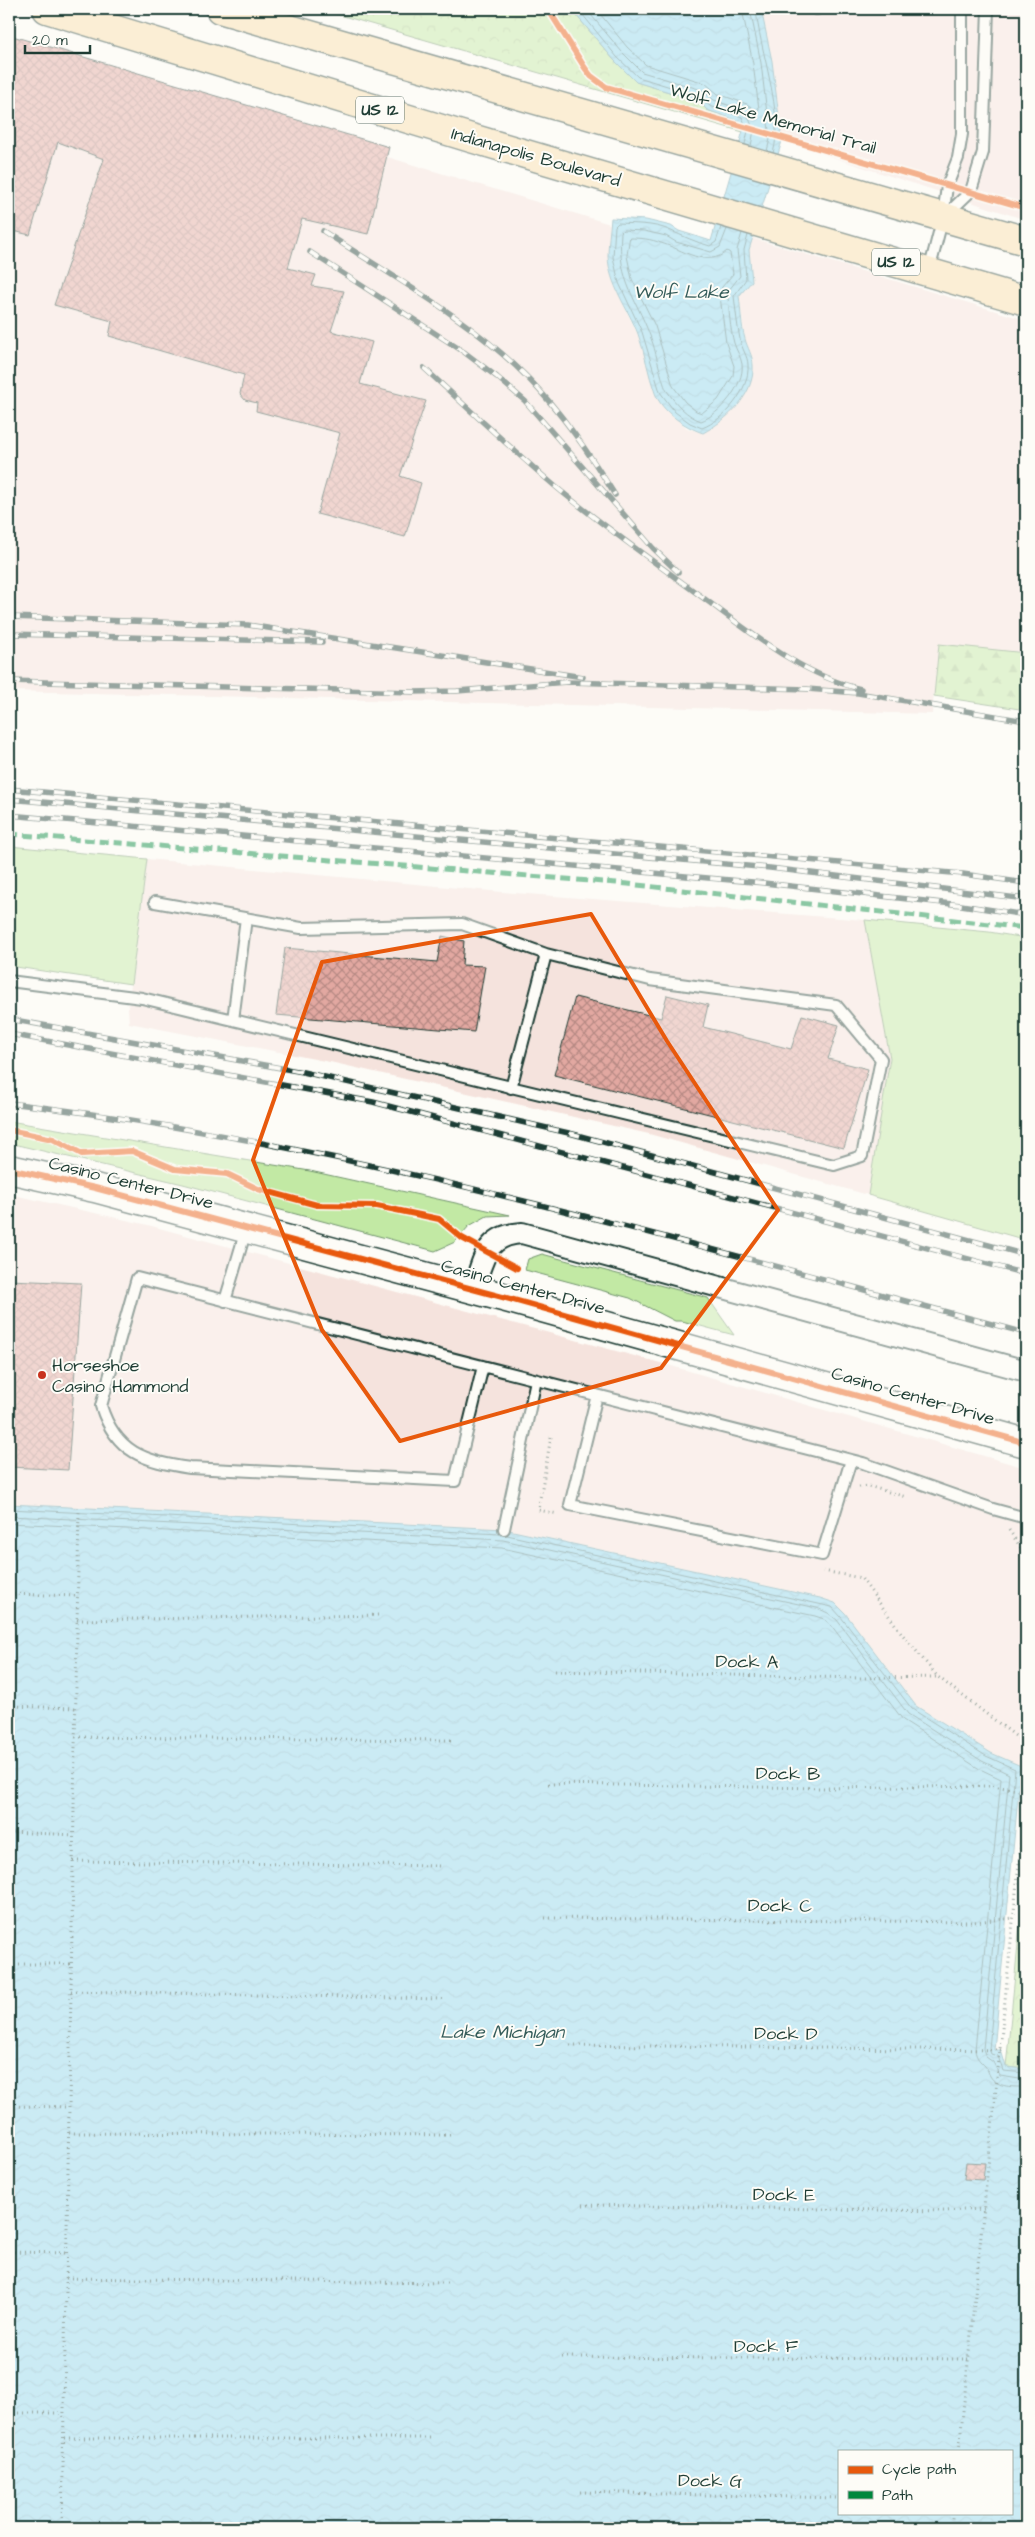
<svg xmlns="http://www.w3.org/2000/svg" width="1035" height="2537" viewBox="0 0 1035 2537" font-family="'Architects Daughter',sans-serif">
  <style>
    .built { fill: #f5e3dd }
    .grass { fill: #c2e9a4; stroke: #70936c }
    .forest { fill: url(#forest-firs); stroke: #70936c }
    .park { fill: url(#park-crowns); stroke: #70936c }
    .water { fill: url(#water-waves); stroke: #6299a5; fill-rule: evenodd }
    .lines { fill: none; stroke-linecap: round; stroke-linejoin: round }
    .shore { stroke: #4b7b7f; stroke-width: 1 }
    .building { fill: url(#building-cross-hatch); stroke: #1f3d34 }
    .lane-casing { stroke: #1f3d34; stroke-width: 14 }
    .street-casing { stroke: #1f3d34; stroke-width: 24 }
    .secondary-casing { stroke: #1f3d34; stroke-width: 31 }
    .primary-casing { stroke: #1f3d34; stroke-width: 31 }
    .path { stroke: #1f3d34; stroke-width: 3; stroke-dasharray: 1 4; stroke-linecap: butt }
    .lane { stroke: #fdfcf7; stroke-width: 10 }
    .street { stroke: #fdfcf7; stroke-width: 20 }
    .secondary { stroke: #fdfcf7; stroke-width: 28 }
    .primary { stroke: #f9deab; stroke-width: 28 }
    .rail-casing { stroke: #1f3d34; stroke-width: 5.5 }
    .rail { stroke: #fdfcf7; stroke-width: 4; stroke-dasharray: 11; stroke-linecap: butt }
    .quiet { stroke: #00873e; stroke-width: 5; stroke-dasharray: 10 5; stroke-linecap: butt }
    .cycleway-casing { stroke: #fdfcf7; stroke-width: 9 }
    .cycleway { stroke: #e8590c; stroke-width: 6 }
    .marked { fill: none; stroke: #e8590c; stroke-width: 4; stroke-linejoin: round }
    .poi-dot { fill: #c8321e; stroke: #fdfcf7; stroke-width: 2 }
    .labels { text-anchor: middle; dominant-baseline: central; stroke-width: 4; stroke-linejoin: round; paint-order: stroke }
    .shield { fill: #fdfcf7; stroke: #62766e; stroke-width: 1 }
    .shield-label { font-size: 16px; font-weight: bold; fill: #1f3d34 }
    .street-label { font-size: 18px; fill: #1f3d34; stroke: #fdfcf7 }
    .poi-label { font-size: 18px; fill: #1f3d34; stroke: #fdfcf7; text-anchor: start }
    .water-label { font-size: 19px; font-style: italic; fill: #355c5a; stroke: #fdfcf7 }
  </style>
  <defs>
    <pattern id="forest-firs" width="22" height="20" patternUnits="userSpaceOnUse" patternTransform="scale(1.25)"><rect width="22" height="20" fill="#c2e9a4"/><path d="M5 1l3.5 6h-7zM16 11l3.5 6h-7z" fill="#a6c98e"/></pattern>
    <pattern id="park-crowns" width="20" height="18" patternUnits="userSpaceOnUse" patternTransform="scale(1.25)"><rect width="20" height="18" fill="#c2e9a4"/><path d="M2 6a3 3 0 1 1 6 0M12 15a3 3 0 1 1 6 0" fill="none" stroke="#a6c98e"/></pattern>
    <pattern id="water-waves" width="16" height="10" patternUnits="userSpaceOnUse" patternTransform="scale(1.25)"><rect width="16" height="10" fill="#8ed7f0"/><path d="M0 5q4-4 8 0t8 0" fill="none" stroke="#7ab9ce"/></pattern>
    <pattern id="building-cross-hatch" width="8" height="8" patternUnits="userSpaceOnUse" patternTransform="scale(1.25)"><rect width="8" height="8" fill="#e2a8a1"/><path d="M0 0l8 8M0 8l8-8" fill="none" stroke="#b78a84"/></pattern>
  </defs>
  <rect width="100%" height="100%" fill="#fdfcf7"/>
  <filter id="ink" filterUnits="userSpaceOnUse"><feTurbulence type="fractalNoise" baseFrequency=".02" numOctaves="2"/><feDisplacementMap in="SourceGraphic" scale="10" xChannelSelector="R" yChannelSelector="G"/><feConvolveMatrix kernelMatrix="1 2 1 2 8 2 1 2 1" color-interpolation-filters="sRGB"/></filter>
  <g filter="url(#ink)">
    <path class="built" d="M761,9H1026V220L782,141L772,61Z
      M9,43L610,224L608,257L614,285L637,333L652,376L655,394L672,415L687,428L703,433L754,363L745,339L739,296L752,281L749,250L752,238L1026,320V653L939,644L932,714L9,691Z
      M147,859L502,892L865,920L890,1058L868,1195L649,1134L330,1062L129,1023L128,1008Z
      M9,1194L144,1224L668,1365L1026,1468V1787L1019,1786L1021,1766L991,1753L916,1706L835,1603L820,1598L504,1529L9,1504Z"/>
    <path class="grass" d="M9,846L147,859L131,984L9,966Z
      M865,920L989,932L1026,938V1240L868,1195L890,1058Z
      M9,1121L310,1171L510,1215L487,1216L469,1226L455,1242L435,1251L183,1184L9,1143Z
      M542,1254L708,1298L734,1335L682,1321H675L630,1298L525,1270L528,1259Z"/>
    <path class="forest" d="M939,644L1026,653V710L934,696Z"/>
    <path class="park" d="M319,9H571L614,60L636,82L699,101L707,110L739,121L743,132Z
      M1026,1862V2069L1006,2067Z"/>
    <path class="water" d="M571,9H761L772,61L782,141L749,250L752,281L739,296C741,310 741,325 745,339C747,347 753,356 753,365C755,395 727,420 703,433C685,427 662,412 655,393C648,374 645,353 638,334C628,308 609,285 608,256C608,244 610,231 611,218L646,220L671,226L679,231L711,241L743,131L739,121L707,110L699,101L636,82L614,60Z
      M9,1504L504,1529L820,1598L835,1603L845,1613L916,1706L991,1753L1021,1766L994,2050H1001L1006,2067L1026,2069V2528H9ZM839,2451H1011V2513H839Z"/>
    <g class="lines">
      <path class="shore" d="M578,9L617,57L638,77L700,96L710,106L742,117L748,131L745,144
        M586,9L622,52L642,72L702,90L714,100L746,112L754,130L751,146
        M596,9L627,47L646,65L705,83L718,94L747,104L757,112L759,109L753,64L742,9
        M750,9L761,63L770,139L767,151
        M756,9C759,49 785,115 773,153
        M721,227L716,242L710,246C695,242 683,236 669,230C653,223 634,224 618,223L615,226L613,257L619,283L642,332L660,392L675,412L690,423L702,428C724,420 750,390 748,365C748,356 741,348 740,339C737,325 736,311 734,296L746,279L744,250L748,235
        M727,229L720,247L711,252L676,242L666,236L644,231L623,230L621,232C617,283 638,299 653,344C656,353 663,386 667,391C676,404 687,416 701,421C719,415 745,385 742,364C741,357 736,350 734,343C730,328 729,311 728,296L729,290L740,276L737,250L742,233
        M630,238C641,238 651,239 661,243C682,249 707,269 727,251L730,253L733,274L722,287L720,296L726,343L734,366L733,376L718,400L702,413L696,411L685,402L673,386L655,326L632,279L627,256Z
        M9,1509L500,1534
        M9,1516L503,1540L817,1608L828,1613L837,1620L908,1714L982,1761L1009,1774L983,2049L986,2057L993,2062L1000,2076L1026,2080
        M9,1523L502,1548L815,1616L824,1619L831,1625L903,1720L978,1768L1001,1779L975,2050C976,2058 980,2061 985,2066C988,2069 988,2073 990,2076C997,2088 1014,2087 1026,2087
        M507,1535L832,1607L841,1617L912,1709L986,1756L1015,1769L989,2049L991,2054L998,2056L1003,2071L1026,2073"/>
    </g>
    <path class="building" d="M9,35L389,147L368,234L302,219L288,268L316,275L312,286L344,291L331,331L372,342L360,384L426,401L400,476L421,483L405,537L317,514L340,433L256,411L257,403L245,400L240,394L244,375L109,336L112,321L54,305L104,159L58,142L30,235L9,230Z
      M442,936L464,941L462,965L485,966L474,1032L276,1015L285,948L437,962Z
      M667,995L708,1005L703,1027L791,1049L802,1015L839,1025L828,1059L868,1069L844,1148L554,1075L575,997L661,1018Z
      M9,1280L81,1283L68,1470L9,1467Z
      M966,2162L985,2163L983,2180L964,2179Z"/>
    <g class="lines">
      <g class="lane-casing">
        <path id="lane" d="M816,9H817
          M946,215L971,191L983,152L988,9
          M929,271L943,217L947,186L958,158L962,134V9
          M9,981L142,998L834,1165L862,1156L881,1059L836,1005L650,980L546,954L462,924L301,928L155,902
          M233,1020L246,918
          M511,1088L546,954
          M225,1301L246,1230
          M483,1366L455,1481L190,1468C144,1461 116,1453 101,1406L137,1278L863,1463L993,1509L1026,1518
          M597,1395L570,1505L822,1555L851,1460
          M504,1529L536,1380"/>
      </g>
      <g class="street-casing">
        <path id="street" d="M473,1289C484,1259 485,1235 522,1233L1026,1371"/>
      </g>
      <g class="secondary-casing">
        <path id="secondary" d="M9,1169L95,1188L510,1299L1026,1443"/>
      </g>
      <g class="primary-casing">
        <path id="primary" d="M47,9L471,138L1026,301
          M220,9L1026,241"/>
      </g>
      <path class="path" d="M551,1437L538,1510L558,1514
        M859,1487L868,1486L906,1497
        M1009,1530L1026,1555
        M823,1571L861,1578L903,1635L938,1677L1026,1744
        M9,1594L77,1596
        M77,1620L382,1615
        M555,1671L861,1678L937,1677
        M9,1706L76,1708
        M75,1737L454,1740
        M548,1784L824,1788L992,1786L1026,1791
        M9,1832L74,1835
        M73,1861L442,1866
        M545,1918L973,1922L1014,1918
        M9,1964H72
        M71,1991L442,1999
        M570,2045L1001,2050
        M9,2106L69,2107
        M69,2133L452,2135
        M583,2205L943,2211L985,2209
        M9,2252L67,2253
        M66,2278L447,2283
        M562,2357L969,2359
        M9,2413H64
        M64,2438H434
        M959,2451L1026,1794
        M580,2492L839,2498
        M62,2528L79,1509
        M950,2528L953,2513"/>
      <use href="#lane" class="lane"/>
      <use href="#street" class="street"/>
      <use href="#secondary" class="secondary"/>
      <use href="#primary" class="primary"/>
      <g class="rail-casing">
        <path id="rail" d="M323,231C391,276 470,319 527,377C562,413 589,453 615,495
          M310,252L464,352L497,377L525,401L653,548L678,572
          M424,368C468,408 511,449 556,487C603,526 653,561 702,597C750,632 801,675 861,689
          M9,617L248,625L583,677
          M9,634L322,642
          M9,681L413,692L457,691L567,682L807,689L858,693L1026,721
          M9,789L963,874L1026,883
          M9,799L770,868L1026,899
          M9,815L764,883L961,905L1026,915
          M9,1019L303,1072L573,1134L1026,1255
          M9,1034L373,1102L1026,1274
          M9,1103C355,1144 690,1245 1026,1333"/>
      </g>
      <use href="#rail" class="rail"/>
      <path class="quiet" d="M9,834L628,884L1026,928"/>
      <g class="cycleway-casing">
        <path id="cycleway" d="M548,9L585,68L591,76L606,87L1026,208
          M9,1130L53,1139L82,1154L132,1151L175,1169L227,1174L258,1189L317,1205L377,1206L439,1219L462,1238L517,1268
          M9,1169L95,1188L510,1299L1026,1443"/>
      </g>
      <use href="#cycleway" class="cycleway"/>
    </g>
  </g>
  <path d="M0 0H1035V2537H0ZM591,914L667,1041L778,1210L661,1368L400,1441L322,1330L253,1160L322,962Z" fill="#fdfcf7" fill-opacity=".55" fill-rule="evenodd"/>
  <path class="marked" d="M591,914L667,1041L778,1210L661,1368L400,1441L322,1330L253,1160L322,962Z"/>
  <circle class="poi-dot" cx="42" cy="1375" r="5"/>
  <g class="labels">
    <g class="shield">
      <rect x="356" y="96.5" width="48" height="27" rx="4"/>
      <rect x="872" y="248.5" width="48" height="27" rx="4"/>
    </g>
    <g class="shield-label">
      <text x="380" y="110">US 12</text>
      <text x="896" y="262">US 12</text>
    </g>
    <g class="street-label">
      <text transform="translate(773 119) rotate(16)">Wolf Lake Memorial Trail</text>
      <text transform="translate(536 157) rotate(16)">Indianapolis Boulevard</text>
      <text transform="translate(131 1183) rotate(14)">Casino Center Drive</text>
      <text transform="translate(523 1287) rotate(15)">Casino Center Drive</text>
      <text transform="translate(913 1396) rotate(16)">Casino Center Drive</text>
      <text transform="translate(747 1662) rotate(1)">Dock A</text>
      <text transform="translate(788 1774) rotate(1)">Dock B</text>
      <text transform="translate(780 1906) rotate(1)">Dock C</text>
      <text transform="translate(786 2034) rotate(1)">Dock D</text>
      <text transform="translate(784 2195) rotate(1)">Dock E</text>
      <text x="766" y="2346">Dock F</text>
      <text transform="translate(710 2481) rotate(1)">Dock G</text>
    </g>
    <g class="poi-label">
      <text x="52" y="1365">Horseshoe<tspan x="52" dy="21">Casino Hammond</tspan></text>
    </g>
    <g class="water-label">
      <text x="681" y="292">Wolf Lake</text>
      <text x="502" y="2032">Lake Michigan</text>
    </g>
  </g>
  <rect width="1035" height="2537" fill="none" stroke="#fdfcf7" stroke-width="30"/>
  <rect x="15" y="15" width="1005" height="2507" fill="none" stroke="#1f3d34" stroke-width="2" filter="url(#ink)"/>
  <rect x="838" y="2450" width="175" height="65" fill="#fdfcf7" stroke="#a4b0a9"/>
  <rect x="848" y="2466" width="25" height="8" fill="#e8590c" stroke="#a4b0a9"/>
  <text x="882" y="2474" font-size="15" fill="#1f3d34">Cycle path</text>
  <rect x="848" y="2491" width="25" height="8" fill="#00873e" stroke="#a4b0a9"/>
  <text x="882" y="2500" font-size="15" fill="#1f3d34">Path</text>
  <path d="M25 45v8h65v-8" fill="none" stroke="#1f3d34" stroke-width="2.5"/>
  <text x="32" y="45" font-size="15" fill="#1f3d34" stroke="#fdfcf7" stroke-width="4" paint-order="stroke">20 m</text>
</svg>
